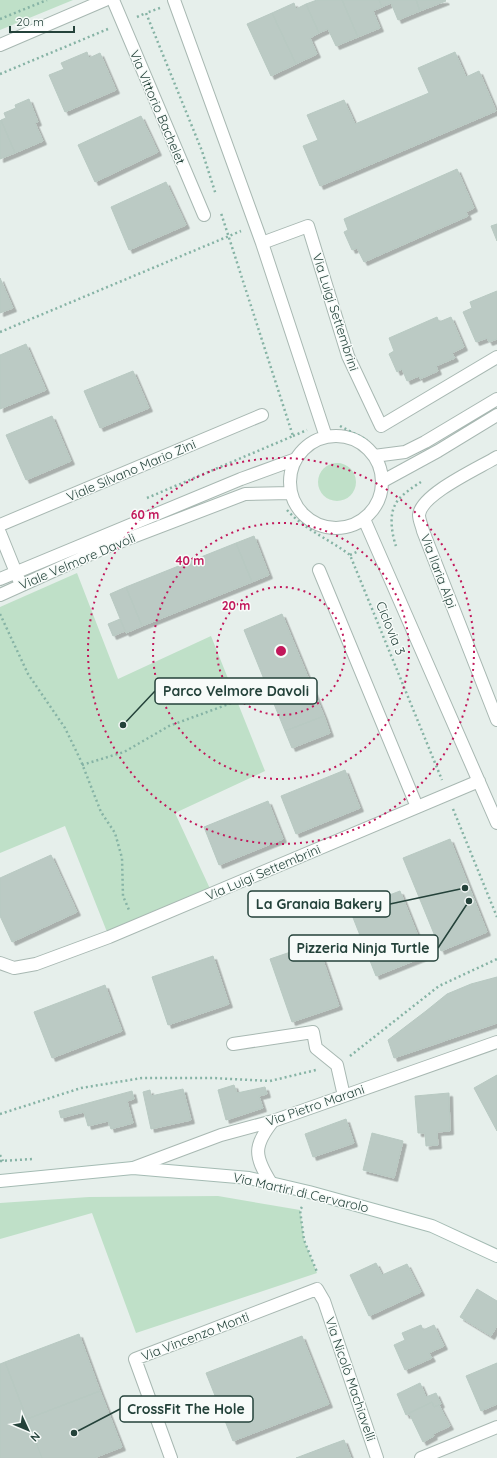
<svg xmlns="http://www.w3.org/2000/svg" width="497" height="1458" viewBox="0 0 497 1458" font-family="Quicksand,sans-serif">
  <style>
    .green { fill: #bfe0c8 }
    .building { fill: #bbcac4; stroke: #b8c9c2; filter: url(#shadow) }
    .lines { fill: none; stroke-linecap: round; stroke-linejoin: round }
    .minor-casing { stroke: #a8b8b2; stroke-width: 14 }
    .secondary-casing { stroke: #a4bbb3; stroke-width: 14 }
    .path { stroke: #86b3a5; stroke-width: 2.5; stroke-dasharray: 2 3; stroke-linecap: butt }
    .minor { stroke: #fff; stroke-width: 12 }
    .secondary { stroke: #fff; stroke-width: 12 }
    .ring { fill: none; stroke: #c2185b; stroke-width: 2; stroke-dasharray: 2 4 }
    .labels { text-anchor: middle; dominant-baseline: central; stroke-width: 3; stroke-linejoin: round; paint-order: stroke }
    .street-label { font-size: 13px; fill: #24423a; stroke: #f7fbf9 }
    .centre { fill: #c2185b; stroke: #f7fbf9; stroke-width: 2 }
    .ring-label { font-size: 12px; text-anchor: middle; font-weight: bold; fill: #c2185b; stroke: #f7fbf9; stroke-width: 3; stroke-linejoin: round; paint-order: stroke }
    .leader { fill: none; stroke: #24423a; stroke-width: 1.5 }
    .callout-dot { fill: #24423a; stroke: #f7fbf9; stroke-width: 1.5 }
    .callout { fill: #f7fbf9; stroke: #24423a; stroke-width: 1.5 }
    .callout-label { font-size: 14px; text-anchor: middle; font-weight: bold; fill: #24423a }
  </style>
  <defs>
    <filter id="shadow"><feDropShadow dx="3.5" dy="3.5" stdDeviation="0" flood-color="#0004"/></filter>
  </defs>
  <rect width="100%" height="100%" fill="#e6efeb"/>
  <path class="green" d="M0,0H73L0,30Z
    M318 482a19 19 0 1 1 38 0a19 19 0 1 1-38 0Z
    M77,573L118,679L211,636L265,771L175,813L212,893L109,937L65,826L0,853V607Z
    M218,1196L300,1210L304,1240L317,1273L136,1333L92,1213L0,1239V1203L89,1197Z"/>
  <path class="building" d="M317,0H342L358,37L336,46L328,29L319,33L306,4Z
    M342,0H379L382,7L373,11L380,28L358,37Z
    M379,0H416L420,11L398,20L391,3L382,7Z
    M416,0H445L446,1L420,11Z
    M294,3L296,9L306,4L319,33L310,38L317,54L296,64L272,13Z
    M272,13L296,64L271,76L247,24Z
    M87,52L89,58L100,53L116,90L65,112L49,75L64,69L61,63Z
    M455,52L466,77L479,71L496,111L320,186L303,146L318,140L307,115L344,100L355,124L429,93L418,68Z
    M29,99L38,122L35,123L43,141L15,153L1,120L6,118L4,113L16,108L15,105Z
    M141,116L158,152L95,182L78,145Z
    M1,120L15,153L0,159V121Z
    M457,169L474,208L466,212L468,216L364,262L357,248L352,250L344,232L348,230L344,219Z
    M166,182L186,225L129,250L111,207Z
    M497,224V241L491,226Z
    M0,278L13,308L0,313Z
    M497,291V339L489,342L487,338L476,342L463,312L472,308L470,302Z
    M437,317L439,322L451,317L464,347L452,353L455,358L436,366L438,371L420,379L419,376L407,381L402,369L397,372L389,354L394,351L389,338Z
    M26,344L46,390L0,409V355Z
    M133,371L149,408L100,428L84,391Z
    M52,416L71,461L26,480L6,435Z
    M254,536L269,575L252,582L236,543Z
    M236,543L252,582L142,626L126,587Z
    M126,587L142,626L126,633L110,594Z
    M282,614L324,716L285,731L244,630Z
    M120,619L125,631L113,636L108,624Z
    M324,716L330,733L292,748L285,731Z
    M345,770L360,808L296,834L281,796Z
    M268,801L283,839L219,865L204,827Z
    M450,839L487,932L441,951L403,858Z
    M51,855L77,912L12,942L0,916V878Z
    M400,891L426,956L376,976L350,910Z
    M317,943L339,1006L292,1022L270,959Z
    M213,956L229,1004L168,1025L152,977Z
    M497,977V1023L394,1058L388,1040L426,1011L447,994L471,984Z
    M105,985L122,1031L52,1058L34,1012Z
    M497,1075V1131L474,1088Z
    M234,1085L237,1093L265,1087L267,1094L259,1096L263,1108L226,1120L218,1090Z
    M183,1089L191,1120L151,1129L143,1092L150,1090L151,1096Z
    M132,1091L134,1099L127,1101L133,1123L111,1129L108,1121L88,1126L84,1112L61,1118L59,1111Z
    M449,1093L450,1131L437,1132L438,1145L426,1146L425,1133H418L415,1096Z
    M346,1119L354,1143L313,1157L305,1134Z
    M372,1133L403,1141L394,1178L363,1170Z
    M376,1263L382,1275L407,1264L421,1292L369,1316L350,1275Z
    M477,1289L497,1301V1326L491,1336L460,1317Z
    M421,1325L423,1330L434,1325L444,1346L429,1353L432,1358L405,1370L394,1345L405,1340L402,1333Z
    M79,1334L100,1391L27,1419L5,1362Z
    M302,1336L329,1404L233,1441L206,1373Z
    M5,1362L27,1419L42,1458H0V1364Z
    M497,1363V1404L481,1411L466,1376Z
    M420,1383L426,1397L436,1393L441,1404L434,1407L432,1402L406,1415L397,1394Z
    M100,1391L122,1447L94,1458H42L27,1419Z
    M432,1402L434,1407L439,1405L450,1426L433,1434L434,1436L423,1442L409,1413Z
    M344,1440L351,1458H296L333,1444Z"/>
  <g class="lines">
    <g class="minor-casing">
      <path id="minor" d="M113,0L204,215
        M174,0L262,243L326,437
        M0,45L105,0
        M262,243L308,226L348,356L381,426L497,357
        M290 482a46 46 0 1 1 92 0a46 46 0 1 1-92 0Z
        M374,456L405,452L425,442L497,399
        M497,457C479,468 421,494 419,515C419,520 422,526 423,531L497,720
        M383,481L438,451L497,415
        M364,519L497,823
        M0,525L262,415
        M0,533L19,580
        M319,570L417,807
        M0,579L241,479L296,459
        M0,595L104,548L245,494L291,493
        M0,963L14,968L36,964L109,937L479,781
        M233,1044L313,1032L316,1048L337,1065L344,1096
        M133,1168L221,1135L273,1121L497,1042
        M271,1183C254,1156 253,1146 273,1121
        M171,1458L135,1359L317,1289L324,1301L377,1458
        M421,1458L497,1427"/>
    </g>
    <g class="secondary-casing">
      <path id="secondary" d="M0,1181L133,1168L249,1178L309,1192L432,1226L497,1256"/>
    </g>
    <path class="path" d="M160,8L146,13L202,151L216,195
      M137,17L146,13
      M0,19L47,0
      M0,74L108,29
      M0,332L241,231
      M340,426L367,440
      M293,436L307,430
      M147,498L293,436L221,213
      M287,510C305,530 329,539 350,555L442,780
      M396,546C392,535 389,516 395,505C399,496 413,487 421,482
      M350,555L359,551
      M0,614L28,674L65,728L81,761L101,812L115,833L122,858L123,896L129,910
      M82,765L124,752L169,726L237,701
      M453,809L497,917
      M350,1056L439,986L497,959
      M0,1114L81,1088L142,1078H213L270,1081L316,1070
      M0,1155L3,1161
      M0,1161L33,1159
      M302,1207L300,1210L304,1240L317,1272"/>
    <use href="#minor" class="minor"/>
    <use href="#secondary" class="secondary"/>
  </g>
  <g class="ring">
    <circle cx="281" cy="651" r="64"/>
    <circle cx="281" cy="651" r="128"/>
    <circle cx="281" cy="651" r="193"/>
  </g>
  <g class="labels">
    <g class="street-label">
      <text transform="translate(158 107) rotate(67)">Via Vittorio Bachelet</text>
      <text transform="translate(336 312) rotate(72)">Via Luigi Settembrini</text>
      <text transform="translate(131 470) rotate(-23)">Viale Silvano Mario Zini</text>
      <text transform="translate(77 561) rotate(-23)">Viale Velmore Davoli</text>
      <text transform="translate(439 571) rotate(69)">Via Ilaria Alpi</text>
      <text transform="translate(391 628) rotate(68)">Ciclovia 3</text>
      <text transform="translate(263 872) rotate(-23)">Via Luigi Settembrini</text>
      <text transform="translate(315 1105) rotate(-19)">Via Pietro Marani</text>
      <text transform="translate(301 1192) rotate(13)">Via Martiri di Cervarolo</text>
      <text transform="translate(195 1336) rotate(-21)">Via Vincenzo Monti</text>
      <text transform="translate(351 1379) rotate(71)">Via Nicolò Machiavelli</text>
    </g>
  </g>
  <circle cx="281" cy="651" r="6" class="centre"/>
  <g class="ring-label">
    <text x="145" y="519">60 m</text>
    <text x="190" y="565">40 m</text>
    <text x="236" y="610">20 m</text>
  </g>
  <path class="leader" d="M123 725L155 691M465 888L390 904M469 901L438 948M74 1433L120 1409"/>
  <g class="callout-dot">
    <circle cx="123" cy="725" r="4"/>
    <circle cx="465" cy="888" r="4"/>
    <circle cx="469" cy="901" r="4"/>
    <circle cx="74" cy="1433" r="4"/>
  </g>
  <g class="callout">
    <rect x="155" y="678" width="162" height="26" rx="4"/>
    <rect x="248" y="891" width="142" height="26" rx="4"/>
    <rect x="289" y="935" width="149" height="26" rx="4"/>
    <rect x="120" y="1396" width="133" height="26" rx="4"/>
  </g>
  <g class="callout-label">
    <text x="236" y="696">Parco Velmore Davoli</text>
    <text x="319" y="909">La Granaia Bakery</text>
    <text x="363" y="953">Pizzeria Ninja Turtle</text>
    <text x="186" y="1414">CrossFit The Hole</text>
  </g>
  <g transform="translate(28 1430) rotate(134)" stroke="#f7fbf9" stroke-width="3" paint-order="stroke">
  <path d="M0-3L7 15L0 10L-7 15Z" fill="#24423a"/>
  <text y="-6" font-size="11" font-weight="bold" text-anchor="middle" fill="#24423a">N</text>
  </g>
  <path d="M10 26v6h64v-6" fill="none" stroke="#24423a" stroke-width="2"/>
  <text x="16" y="26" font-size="12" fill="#24423a" stroke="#f7fbf9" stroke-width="3" paint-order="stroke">20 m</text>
</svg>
